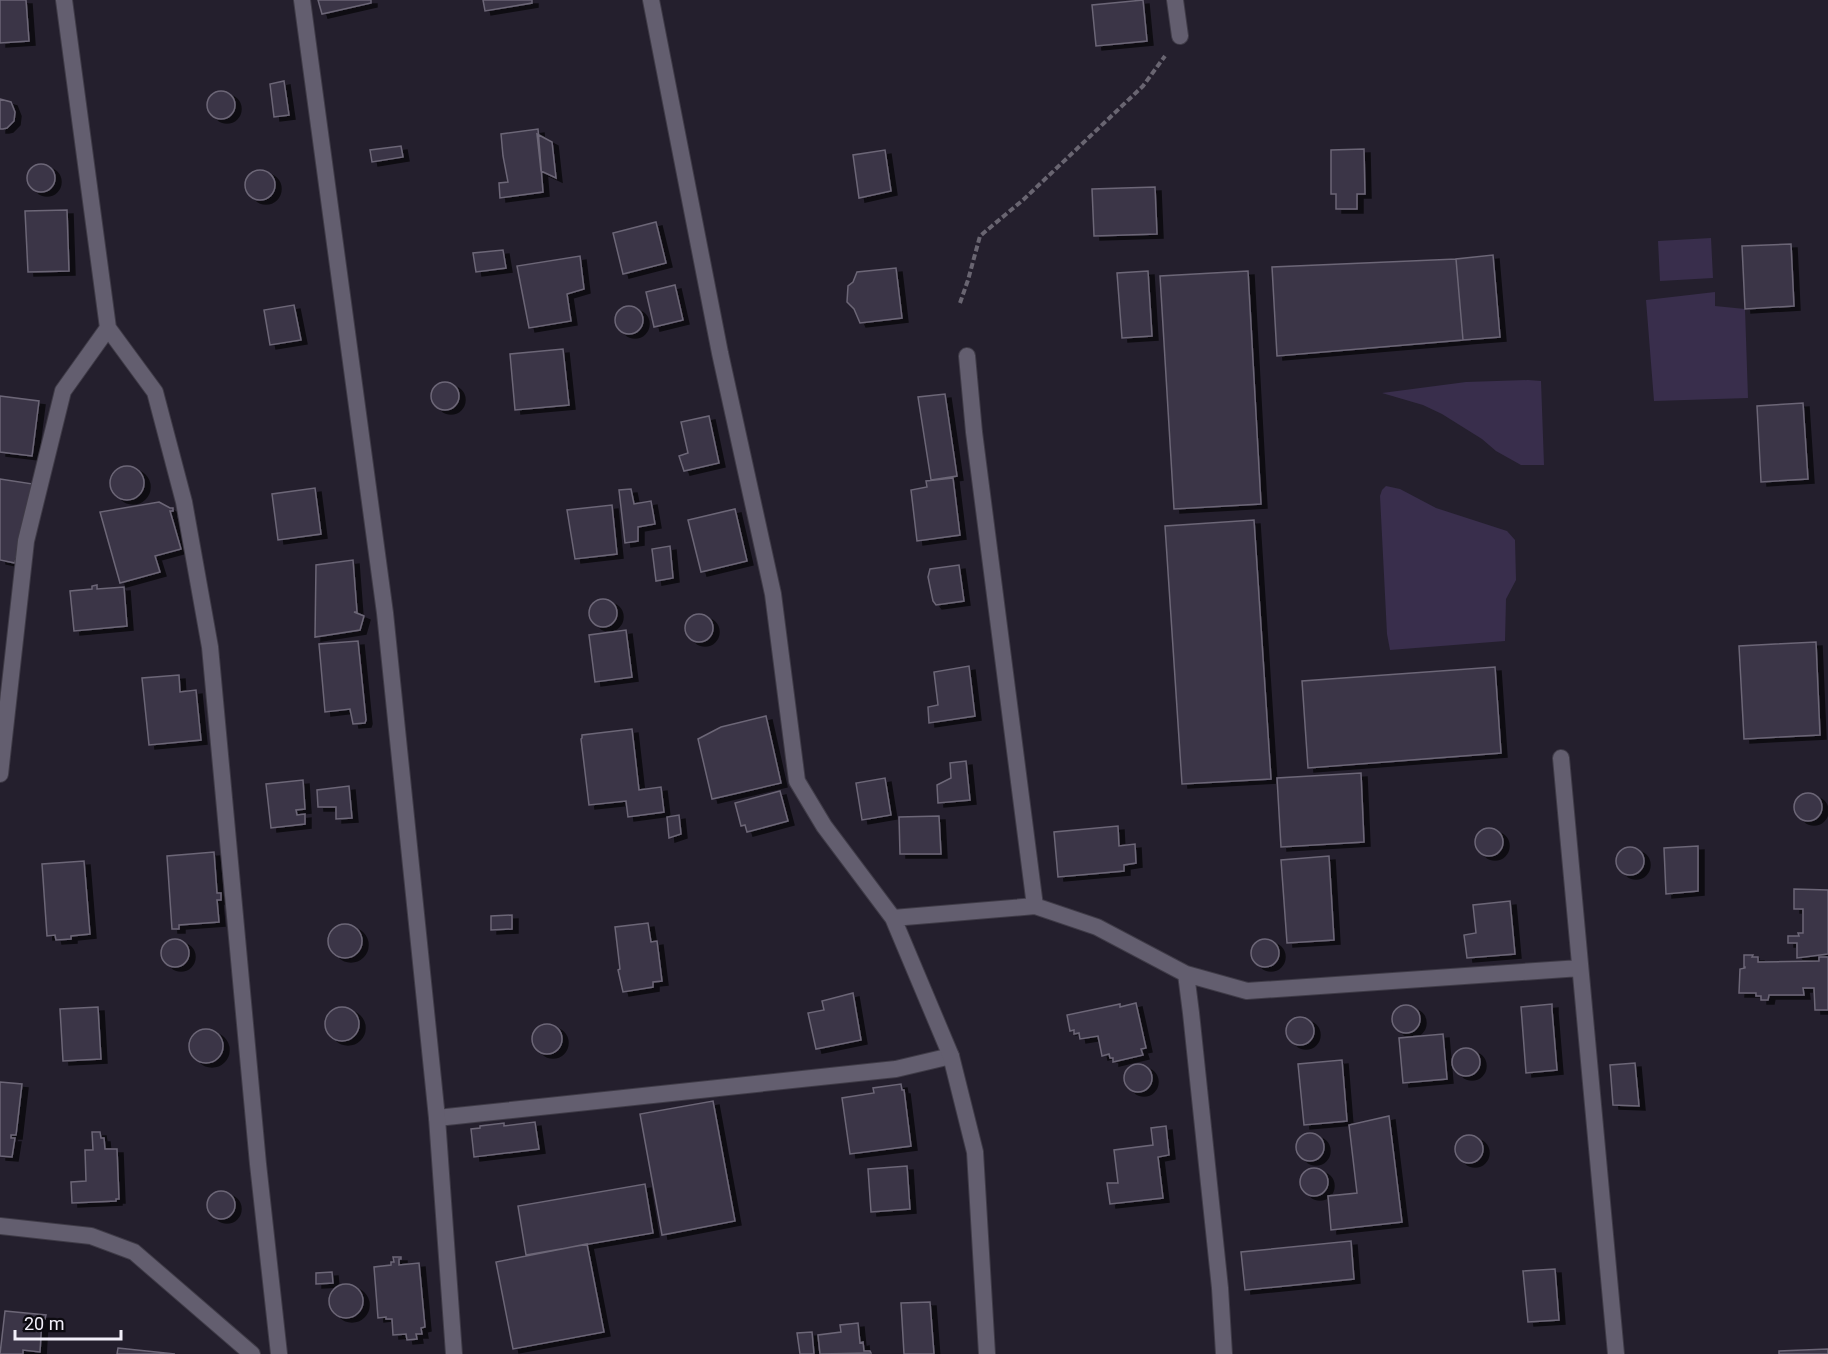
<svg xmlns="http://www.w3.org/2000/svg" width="1828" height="1354" viewBox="0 0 1828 1354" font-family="Roboto,sans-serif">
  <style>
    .green { fill: #392e4c }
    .building { fill: #3b3646; stroke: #6c6677; stroke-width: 1.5; filter: url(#shadow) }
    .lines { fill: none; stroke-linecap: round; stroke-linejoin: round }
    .service-casing { stroke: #3f3b47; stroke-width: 18 }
    .minor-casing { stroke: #3f3b47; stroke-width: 18 }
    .path { stroke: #696571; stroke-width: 4; stroke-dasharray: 6 3; stroke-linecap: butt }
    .service { stroke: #635e6f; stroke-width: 16 }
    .minor { stroke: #635e6f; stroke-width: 16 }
  </style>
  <defs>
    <filter id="shadow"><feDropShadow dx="6" dy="4" stdDeviation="0" flood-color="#0009"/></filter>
  </defs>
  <rect width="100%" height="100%" fill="#241f2d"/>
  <path class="green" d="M1711,238L1713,278L1660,281L1658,241Z
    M1715,292V306L1745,309L1748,398L1654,401L1646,300Z
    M1528,380L1541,381L1544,465H1521L1496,451L1482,439L1442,414L1423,405L1382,393L1466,382Z
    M1386,486L1400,489L1436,508L1507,531L1515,540L1516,580L1506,599L1505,641L1390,650L1387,634L1380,496L1382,490Z"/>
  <path class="building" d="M0,0H26L29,41L0,43Z
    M318,0H371V3L322,14Z
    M483,0H532V3L485,11Z
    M1143,0L1147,41L1096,46L1092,5Z
    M284,81L289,115L274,117L270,84Z
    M207 105a14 14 0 1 1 28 0a14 14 0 1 1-28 0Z
    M0,99L11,102L15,112L14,121L7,128L3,129H0Z
    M538,129L543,192L500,198L499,183L508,182L503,156L501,134Z
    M537,134L552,142L556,178L541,171Z
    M401,146L403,157L372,162L370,150Z
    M1364,149L1365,194H1357V209H1336V194H1331V150Z
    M885,150L891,191L859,198L853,155Z
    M27 178a14 14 0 1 1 28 0a14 14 0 1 1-28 0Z
    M245 185a15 15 0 1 1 30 0a15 15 0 1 1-30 0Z
    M1155,187L1157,234L1094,236L1092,189Z
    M67,210L69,271L28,272L25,211Z
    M656,222L666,263L623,274L613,233Z
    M1791,244L1794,306L1745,309L1742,246Z
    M503,250L506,268L476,272L473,253Z
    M1493,255L1500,337L1463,340L1456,259Z
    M580,256L584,289L567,294L571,321L529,328L517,266Z
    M1456,259L1463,340L1277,356L1272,267Z
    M896,268L902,318L860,323L854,309L847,302L848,286L853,282L857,272Z
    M1148,271L1152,336L1122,338L1117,273Z
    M1248,271L1261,504L1174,509L1160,276Z
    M675,285L683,320L654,327L646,292Z
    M294,305L301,340L270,345L264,310Z
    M615 320a14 14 0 1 1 28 0a14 14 0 1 1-28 0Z
    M563,349L569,405L515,410L510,354Z
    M431 396a14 14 0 1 1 28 0a14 14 0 1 1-28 0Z
    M945,394L957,476L931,480L918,397Z
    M0,396L39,401L32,456L0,452Z
    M1803,403L1808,479L1761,482L1757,406Z
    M709,416L719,463L684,471L679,456L688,453L681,422Z
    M110 483a17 17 0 1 1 34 0a17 17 0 1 1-34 0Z
    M953,478L960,535L917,541L911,490L927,487L926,481Z
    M0,479L33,484L15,563L0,560Z
    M315,488L321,534L278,540L272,494Z
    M631,489L634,504L651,501L655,524L638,527V541L625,543L619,490Z
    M159,502L170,508H173V511H170L181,549L155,556L160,572L120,583L100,512Z
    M612,505L617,554L575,559L567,510Z
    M735,509L747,561L701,572L688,520Z
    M1254,520L1271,779L1182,784L1165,526Z
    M670,546L673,578L656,581L652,549Z
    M353,560L357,612H354L364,616L360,630L315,637L316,565Z
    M959,565L964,601L936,605L933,601L928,577L930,569Z
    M97,585V589L124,587L127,626L74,631L70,591L92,589V586Z
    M589 613a14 14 0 1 1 28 0a14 14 0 1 1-28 0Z
    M685 628a14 14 0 1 1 28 0a14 14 0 1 1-28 0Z
    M626,630L632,677L595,682L589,635Z
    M358,641L366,720L365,723L353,724L350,709L325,712L319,644Z
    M1816,642L1820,735L1744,739L1739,646Z
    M969,666L975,716L929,723L928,707L938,705L934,672Z
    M1495,667L1501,753L1308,768L1302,681Z
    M179,675L180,692L196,690L201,740L149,745L142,678Z
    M766,716L781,783L712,799L698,739L721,727Z
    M632,729L639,790L661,787L664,812L628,817L626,801L589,805L581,739L582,738V735Z
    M966,761L970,800L938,803L937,785L951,778L950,763Z
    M1361,773L1364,842L1281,847L1277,778Z
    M885,778L891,815L862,820L856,783Z
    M303,780L305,809L296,810L297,815L305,814V824L271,828L266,784Z
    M349,786L352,818L336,819V807H318L317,790Z
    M780,791L788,821L747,832L745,825L741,826L735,803Z
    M1794 807a14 14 0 1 1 28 0a14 14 0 1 1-28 0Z
    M679,815L681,834L669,838L667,817Z
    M939,816L941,854H900L899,817Z
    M1118,826L1119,846L1135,844L1136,863L1124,865V871L1058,877L1054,832Z
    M1475 842a14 14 0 1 1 28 0a14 14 0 1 1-28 0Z
    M1698,846V891L1666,894L1664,848Z
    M1616 861a14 14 0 1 1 28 0a14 14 0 1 1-28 0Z
    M214,852L217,893H221V900H217L219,922L179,925V929H172L167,856Z
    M1329,856L1334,940L1287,943L1281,860Z
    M84,861L90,934L71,936V939L56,940L55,935L47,936L42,864Z
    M1794,889L1828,890V954L1797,958V943H1788V936H1799L1798,933H1803V909H1794Z
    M1510,901L1515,954L1467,958L1464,935L1476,933L1473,905Z
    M512,915V929L491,930V916Z
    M648,923L651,942L657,941L662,981L653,982V987L623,992L618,970L620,969L615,927Z
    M328 941a17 17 0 1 1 34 0a17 17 0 1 1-34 0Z
    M161 953a14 14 0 1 1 28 0a14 14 0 1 1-28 0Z
    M1251 953a14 14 0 1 1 28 0a14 14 0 1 1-28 0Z
    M1744,955H1753L1752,957H1758V962L1819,961V957H1828V1010H1815L1814,988H1803L1804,995H1769L1768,1000H1761V996H1756V993H1739L1740,969L1745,968V967H1744Z
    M853,993L861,1040L816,1049L808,1013L824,1010L822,1001Z
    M1136,1003L1146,1048L1141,1049L1143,1055L1113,1062V1058H1110L1109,1054L1102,1056L1098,1036L1080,1039L1079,1033L1074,1034V1030L1070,1031L1067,1015L1120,1004V1007Z
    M1552,1004V1010L1557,1070L1526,1073L1521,1007Z
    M1392 1019a14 14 0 1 1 28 0a14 14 0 1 1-28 0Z
    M98,1007L101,1059L63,1061L60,1009Z
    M325 1024a17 17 0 1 1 34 0a17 17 0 1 1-34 0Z
    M1286 1031a14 14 0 1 1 28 0a14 14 0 1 1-28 0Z
    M532 1039a15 15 0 1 1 30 0a15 15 0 1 1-30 0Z
    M189 1046a17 17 0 1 1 34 0a17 17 0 1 1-34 0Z
    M1443,1034L1447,1079L1403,1083L1399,1038Z
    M1452 1062a14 14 0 1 1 28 0a14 14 0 1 1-28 0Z
    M1342,1060L1347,1121L1304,1125L1298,1064Z
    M1635,1063L1639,1106L1613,1105L1610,1065Z
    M1124 1078a14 14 0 1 1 28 0a14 14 0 1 1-28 0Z
    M0,1082L22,1084L16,1135H11V1138H15L12,1157L0,1156Z
    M901,1084L902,1090H904L911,1146L850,1154L842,1098L874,1093L873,1088Z
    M713,1101L735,1221L662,1235L640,1114Z
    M1389,1116L1402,1222L1331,1230L1328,1196L1357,1193L1349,1125Z
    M535,1122L539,1149L474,1157L471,1129L480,1128V1126L504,1123V1126Z
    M1166,1126L1169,1155L1158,1157L1163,1198L1110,1204L1107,1183H1118L1114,1150L1153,1145L1151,1128Z
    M92,1132H100L101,1138H104L105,1149H117L119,1199H116V1201L72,1203L71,1182L86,1181L85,1150H93Z
    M1296 1147a14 14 0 1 1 28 0a14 14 0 1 1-28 0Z
    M1455 1149a14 14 0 1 1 28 0a14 14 0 1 1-28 0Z
    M907,1166L910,1209L871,1212L868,1169Z
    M1300 1182a14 14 0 1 1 28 0a14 14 0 1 1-28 0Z
    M645,1184L653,1233L526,1255L518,1206Z
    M207 1205a14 14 0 1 1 28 0a14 14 0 1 1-28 0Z
    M1351,1241L1354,1279L1245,1290L1241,1252Z
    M587,1244L604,1332L513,1349L496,1262Z
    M393,1257H401V1259H399V1265L419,1263L425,1327L421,1328L422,1334H416L417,1339L407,1340L406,1334L393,1335L392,1319H386V1317L378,1318L374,1267L391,1265V1262H394Z
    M1555,1269L1559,1320L1528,1322L1523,1271Z
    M332,1272L333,1283L316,1284V1273Z
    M329 1301a17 17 0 1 1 34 0a17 17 0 1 1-34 0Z
    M930,1302L934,1354H904L901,1303Z
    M5,1311L46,1315L45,1319H42L40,1352L23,1350V1354H0Z
    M858,1323L860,1343L863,1342L864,1351H870L871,1353L820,1354L818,1335L841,1332L840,1325Z
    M812,1332L814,1354H800L797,1333Z
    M118,1348L175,1354H117Z
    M1828,1349V1354H1779V1351Z"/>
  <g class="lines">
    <g class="service-casing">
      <path id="service" d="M437,1118L896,1069L951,1056"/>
    </g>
    <g class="minor-casing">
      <path id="minor" d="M302,0L385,613L437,1118L454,1354
        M651,0L720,353L773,594L797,781L824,826L893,918L951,1056L975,1152L987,1354
        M1175,0L1180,36
        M108,328L155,392L184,502L210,647L258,1164L279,1354
        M967,356L974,432L1035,906
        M1561,758L1616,1354
        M0,774L26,541L63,391L108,328L64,0
        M893,918L1035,906L1097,927L1186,974L1247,991L1580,968
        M1186,974L1191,1013L1220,1288L1224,1354
        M0,1226L91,1236L134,1252L252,1354"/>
    </g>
    <path class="path" d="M960,303L968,280L980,236L1023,200L1143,86L1165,56"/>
    <use href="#service" class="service"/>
    <use href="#minor" class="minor"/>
  </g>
  <path d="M15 1330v9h106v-9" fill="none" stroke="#f2eff9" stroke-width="3"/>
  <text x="24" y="1330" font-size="18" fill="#f2eff9" stroke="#0c0a10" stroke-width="4.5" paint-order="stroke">20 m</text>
</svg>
